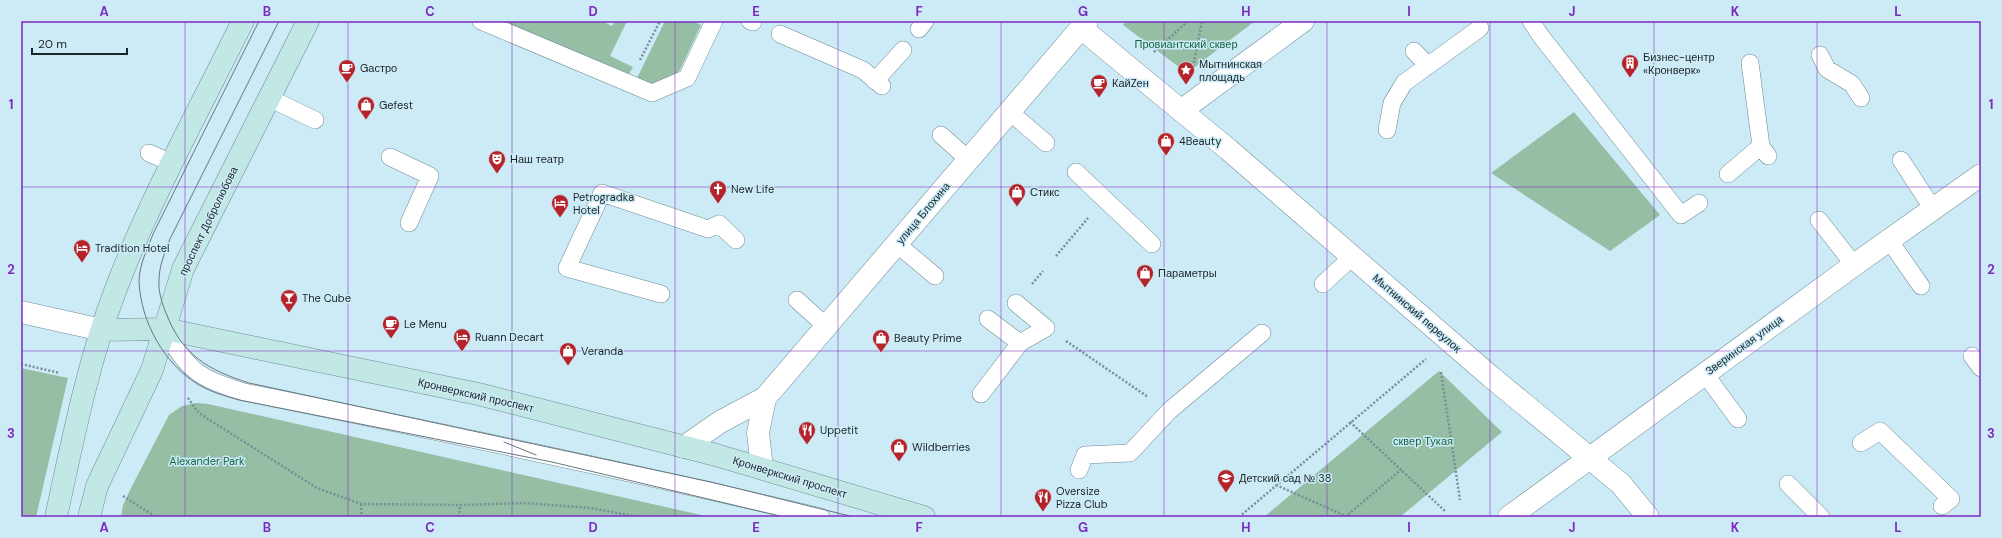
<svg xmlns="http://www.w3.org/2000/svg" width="2002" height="538" viewBox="0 0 2002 538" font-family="'DM Sans',sans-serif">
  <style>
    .green { fill: #95bea5 }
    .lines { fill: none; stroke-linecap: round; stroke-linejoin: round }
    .lane-casing { stroke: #6e8b95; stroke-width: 18 }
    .street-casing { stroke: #6e8b95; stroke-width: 23 }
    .secondary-casing { stroke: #6e8b95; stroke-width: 23 }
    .path { stroke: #788e96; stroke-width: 2.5; stroke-dasharray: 2 2; stroke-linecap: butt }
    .lane { stroke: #fff; stroke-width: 17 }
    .street { stroke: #fff; stroke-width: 22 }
    .secondary { stroke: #c2e8e6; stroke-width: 22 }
    .tram { stroke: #64787f; stroke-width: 1 }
    .grid { fill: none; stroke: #7b2cbf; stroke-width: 1; stroke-opacity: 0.55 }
    .labels { text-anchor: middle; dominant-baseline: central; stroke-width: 3; stroke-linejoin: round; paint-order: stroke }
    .park-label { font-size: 11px; fill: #136740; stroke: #cdebf7 }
    .poi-label { font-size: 11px; fill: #192529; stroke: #cdebf7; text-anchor: start }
    .street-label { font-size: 11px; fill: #192529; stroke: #cdebf7 }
    .neatline { fill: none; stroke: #7b2cbf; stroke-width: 1.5 }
    .grid-label { font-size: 13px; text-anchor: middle; font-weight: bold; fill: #7b2cbf }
  </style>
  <rect width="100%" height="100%" fill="#cdebf7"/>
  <path class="green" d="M501,21H602L612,26L615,21H627L610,56L633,67L629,74Z
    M665,21H692L701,25L679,72L652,84L637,78Z
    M1126,21H1255L1187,73L1123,25Z
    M1574,112L1660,215L1610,251L1491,173Z
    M21,368L68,378L36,517H21Z
    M1439,371L1502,432L1400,517H1264Z
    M196,403L208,404L710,517H121L123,505L131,488L169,415L182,406Z"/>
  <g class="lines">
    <g class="lane-casing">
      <path id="lane" d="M481,21L652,93L687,78L714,21
        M750,21L753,22
        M1531,21L1540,35L1681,215L1699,203
        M919,29L925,21
        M780,34L863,70L882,86
        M1414,51L1428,66
        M1820,55L1827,69L1852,84L1861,98
        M1750,63L1761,146L1768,156
        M875,81L903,50
        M269,98L315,120
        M1010,112L1046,143
        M1387,130L1392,103L1404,83L1480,28
        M941,135L969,160
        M149,153L172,163
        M390,157L430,176L409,223
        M1901,160L1933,209
        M1076,172L1152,244
        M1728,174L1761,146
        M1819,220L1854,265
        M1889,240L1921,286
        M897,244L935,276
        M1323,284L1352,257
        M661,294L567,268L602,193L708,229L719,224L736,240
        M797,300L826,326
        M988,319L1020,343
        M165,329C187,371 199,378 244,392C437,431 629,471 821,517
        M1972,356L1981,368
        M1705,374L1738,419
        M981,394L1020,343L1046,328L1016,303
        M1861,443L1880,431L1951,499L1942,506
        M1079,470L1085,455L1130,453L1169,411L1262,333
        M1788,484L1821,517"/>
    </g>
    <g class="street-casing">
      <path id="street" d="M1081,28L1229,150L1490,376L1621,484L1648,517
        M1182,110L1303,21
        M21,312L102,330
        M684,447L720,422L765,398L1087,21
        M762,468L758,433L765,398
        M1509,517L1854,265L1981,175"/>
    </g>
    <g class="secondary-casing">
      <path id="secondary" d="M102,330L165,329L478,394L716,455L924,517
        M56,517C73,439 88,361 117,286C152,195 200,108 243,21
        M89,517L97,486L152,370L183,269L308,21"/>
    </g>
    <path class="path" d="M1154,52L1188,21
      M640,60L660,21
      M1193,67L1202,21
      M1056,256L1088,218
      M1032,284L1043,271
      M1066,341L1148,397
      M21,364L60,373
      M1441,372L1460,500
      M188,398L197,411L208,419L317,488L361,504L460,505L524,503L591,508L638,517
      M1350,422L1446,512
      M1276,485L1348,517
      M123,496L156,517
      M361,504L362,517
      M459,517L460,505
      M1239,517L1426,359
      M1345,517L1402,469"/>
    <use href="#lane" class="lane"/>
    <use href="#street" class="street"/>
    <use href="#secondary" class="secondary"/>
    <path class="tram" d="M259,21L154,232C148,247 139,265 139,282C141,322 164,364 199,385C211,392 225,396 239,400L552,462L784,517
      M279,21L170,239C165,252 159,266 159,280C158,291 162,303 166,313C182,355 208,370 249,383L711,482L854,517
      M504,442L536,455"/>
  </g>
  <path class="grid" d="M185,21V517M348,21V517M512,21V517M675,21V517M838,21V517M1001,21V517M1164,21V517M1327,21V517M1490,21V517M1654,21V517M1817,21V517M21,187H1981M21,351H1981"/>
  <defs>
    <g id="building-pin" transform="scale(0.9)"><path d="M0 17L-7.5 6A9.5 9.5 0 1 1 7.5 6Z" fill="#b5242a" stroke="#cdebf7"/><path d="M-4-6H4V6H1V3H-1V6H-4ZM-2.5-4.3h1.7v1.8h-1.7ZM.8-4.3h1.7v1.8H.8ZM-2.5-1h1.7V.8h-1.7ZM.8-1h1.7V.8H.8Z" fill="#fff"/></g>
    <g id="cafe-pin" transform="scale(0.9)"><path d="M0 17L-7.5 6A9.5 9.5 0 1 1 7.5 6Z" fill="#b5242a" stroke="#cdebf7"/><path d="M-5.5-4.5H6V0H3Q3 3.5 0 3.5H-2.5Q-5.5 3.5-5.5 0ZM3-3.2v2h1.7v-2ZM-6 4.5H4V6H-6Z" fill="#fff"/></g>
    <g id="sight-pin" transform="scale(0.9)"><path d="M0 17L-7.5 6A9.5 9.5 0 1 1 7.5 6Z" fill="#b5242a" stroke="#cdebf7"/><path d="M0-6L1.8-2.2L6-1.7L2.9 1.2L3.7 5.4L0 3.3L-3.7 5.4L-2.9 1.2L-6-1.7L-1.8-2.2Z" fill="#fff"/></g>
    <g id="shop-pin" transform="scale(0.9)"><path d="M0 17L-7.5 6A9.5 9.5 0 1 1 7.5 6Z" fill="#b5242a" stroke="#cdebf7"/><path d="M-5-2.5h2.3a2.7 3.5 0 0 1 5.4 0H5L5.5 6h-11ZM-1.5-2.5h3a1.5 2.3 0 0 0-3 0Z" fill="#fff"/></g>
    <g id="theatre-pin" transform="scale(0.9)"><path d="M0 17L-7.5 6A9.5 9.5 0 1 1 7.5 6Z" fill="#b5242a" stroke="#cdebf7"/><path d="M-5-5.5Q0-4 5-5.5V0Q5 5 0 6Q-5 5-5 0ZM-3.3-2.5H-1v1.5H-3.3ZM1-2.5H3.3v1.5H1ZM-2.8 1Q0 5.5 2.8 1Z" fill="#fff"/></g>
    <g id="church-pin" transform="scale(0.9)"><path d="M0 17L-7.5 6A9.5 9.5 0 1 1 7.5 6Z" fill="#b5242a" stroke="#cdebf7"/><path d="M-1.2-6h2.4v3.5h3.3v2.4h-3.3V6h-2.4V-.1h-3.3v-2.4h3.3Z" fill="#fff"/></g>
    <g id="hotel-pin" transform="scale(0.9)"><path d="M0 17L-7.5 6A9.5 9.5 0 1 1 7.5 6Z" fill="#b5242a" stroke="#cdebf7"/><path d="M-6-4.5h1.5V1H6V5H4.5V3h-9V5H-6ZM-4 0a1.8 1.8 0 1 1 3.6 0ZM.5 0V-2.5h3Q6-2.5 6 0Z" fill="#fff"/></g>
    <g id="bar-pin" transform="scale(0.9)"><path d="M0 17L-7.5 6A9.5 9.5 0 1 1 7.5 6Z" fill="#b5242a" stroke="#cdebf7"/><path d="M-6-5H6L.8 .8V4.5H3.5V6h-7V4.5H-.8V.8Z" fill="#fff"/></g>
    <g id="restaurant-pin" transform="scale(0.9)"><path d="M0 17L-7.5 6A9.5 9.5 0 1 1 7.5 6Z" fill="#b5242a" stroke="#cdebf7"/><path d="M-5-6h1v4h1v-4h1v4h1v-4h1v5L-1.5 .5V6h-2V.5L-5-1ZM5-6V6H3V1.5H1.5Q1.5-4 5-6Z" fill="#fff"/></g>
    <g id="school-pin" transform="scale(0.9)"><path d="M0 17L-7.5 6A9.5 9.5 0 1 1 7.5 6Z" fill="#b5242a" stroke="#cdebf7"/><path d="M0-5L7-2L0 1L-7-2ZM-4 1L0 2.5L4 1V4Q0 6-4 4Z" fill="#fff"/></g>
  </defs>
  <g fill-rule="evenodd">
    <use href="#building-pin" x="1630" y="63"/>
    <use href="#cafe-pin" x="347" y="68"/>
    <use href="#sight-pin" x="1186" y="70"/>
    <use href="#cafe-pin" x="1099" y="83"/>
    <use href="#shop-pin" x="366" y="105"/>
    <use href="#shop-pin" x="1166" y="141"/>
    <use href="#theatre-pin" x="497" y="159"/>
    <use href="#church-pin" x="718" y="189"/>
    <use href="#shop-pin" x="1017" y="192"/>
    <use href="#hotel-pin" x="560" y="203"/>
    <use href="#hotel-pin" x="82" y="248"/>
    <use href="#shop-pin" x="1145" y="273"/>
    <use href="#bar-pin" x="289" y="298"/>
    <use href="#cafe-pin" x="391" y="324"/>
    <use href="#hotel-pin" x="462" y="337"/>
    <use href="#shop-pin" x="881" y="338"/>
    <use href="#shop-pin" x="568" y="351"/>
    <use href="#restaurant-pin" x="807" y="430"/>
    <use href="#shop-pin" x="899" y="447"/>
    <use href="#school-pin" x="1226" y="478"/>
    <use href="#restaurant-pin" x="1043" y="497"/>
  </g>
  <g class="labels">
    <g class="park-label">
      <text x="1186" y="44">Провиантский сквер</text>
      <text x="1423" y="441">сквер Тукая</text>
      <text x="207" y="461">Alexander Park</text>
    </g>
    <g class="poi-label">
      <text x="1643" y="57">Бизнес-центр<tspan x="1643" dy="13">«Кронверк»</tspan></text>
      <text x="1199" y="64">Мытнинская<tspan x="1199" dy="13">площадь</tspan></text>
      <text x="360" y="68">Gастро</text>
      <text x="1112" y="83">КайZен</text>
      <text x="379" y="105">Gefest</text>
      <text x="1179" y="141">4Beauty</text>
      <text x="510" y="159">Наш театр</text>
      <text x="731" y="189">New Life</text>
      <text x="1030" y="192">Стикс</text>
      <text x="573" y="197">Petrogradka<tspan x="573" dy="13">Hotel</tspan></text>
      <text x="95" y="248">Tradition Hotel</text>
      <text x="1158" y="273">Параметры</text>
      <text x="302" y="298">The Cube</text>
      <text x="404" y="324">Le Menu</text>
      <text x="475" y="337">Ruann Decart</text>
      <text x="894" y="338">Beauty Prime</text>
      <text x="581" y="351">Veranda</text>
      <text x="820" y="430">Uppetit</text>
      <text x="912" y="447">Wildberries</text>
      <text x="1239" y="478">Детский сад № 38</text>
      <text x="1056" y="491">Oversize<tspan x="1056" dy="13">Pizza Club</tspan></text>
    </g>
    <g class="street-label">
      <text transform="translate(923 213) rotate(-50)">улица Блохина</text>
      <text transform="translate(208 221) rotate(-64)">проспект Добролюбова</text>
      <text transform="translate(1417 313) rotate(41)">Мытнинский переулок</text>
      <text transform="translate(1744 345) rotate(-36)">Зверинская улица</text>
      <text transform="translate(476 395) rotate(13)">Кронверкский проспект</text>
      <text transform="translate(790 477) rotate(17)">Кронверкский проспект</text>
    </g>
  </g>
  <rect width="2002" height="538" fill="none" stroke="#cdebf7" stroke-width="44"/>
  <path d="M32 48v6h95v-6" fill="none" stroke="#192529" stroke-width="2"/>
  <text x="38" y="48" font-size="12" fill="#192529" stroke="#cdebf7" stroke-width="3" paint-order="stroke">20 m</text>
  <rect x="22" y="22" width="1958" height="494" class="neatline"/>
  <g class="grid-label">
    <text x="104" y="16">A</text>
    <text x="267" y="16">B</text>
    <text x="430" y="16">C</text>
    <text x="593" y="16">D</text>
    <text x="756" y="16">E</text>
    <text x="919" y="16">F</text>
    <text x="1083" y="16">G</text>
    <text x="1246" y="16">H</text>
    <text x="1409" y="16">I</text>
    <text x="1572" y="16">J</text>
    <text x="1735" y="16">K</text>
    <text x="1898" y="16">L</text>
    <text x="11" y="109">1</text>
    <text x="1991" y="109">1</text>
    <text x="11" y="274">2</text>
    <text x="1991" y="274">2</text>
    <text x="11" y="438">3</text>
    <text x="1991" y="438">3</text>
    <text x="104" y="532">A</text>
    <text x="267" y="532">B</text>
    <text x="430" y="532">C</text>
    <text x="593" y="532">D</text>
    <text x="756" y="532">E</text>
    <text x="919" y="532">F</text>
    <text x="1083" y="532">G</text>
    <text x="1246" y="532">H</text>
    <text x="1409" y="532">I</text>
    <text x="1572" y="532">J</text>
    <text x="1735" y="532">K</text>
    <text x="1898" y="532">L</text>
  </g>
</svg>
